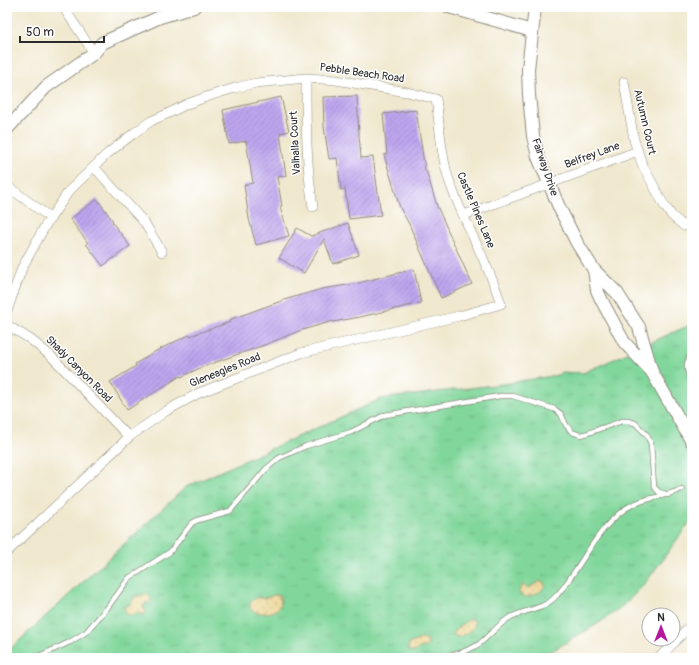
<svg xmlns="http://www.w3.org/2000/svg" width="699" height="665" viewBox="0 0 699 665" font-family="Pangolin,sans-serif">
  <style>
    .grass { fill: url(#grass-tufts); stroke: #568163 }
    .sand { fill: url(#sand-dots); stroke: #8c8264 }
    .building { fill: url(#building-hatch) }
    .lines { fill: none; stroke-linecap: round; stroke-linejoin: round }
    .lane-casing { stroke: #8e8a7c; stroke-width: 6 }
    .street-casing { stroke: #8e8a7c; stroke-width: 10 }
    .secondary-casing { stroke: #8e8a7c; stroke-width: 14 }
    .lane { stroke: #fff; stroke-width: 4.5 }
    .street { stroke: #fff; stroke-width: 9 }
    .secondary { stroke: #fff; stroke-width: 12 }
    .labels { text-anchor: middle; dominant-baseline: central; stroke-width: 3; stroke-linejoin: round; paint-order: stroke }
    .street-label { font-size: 11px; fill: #2b2b2b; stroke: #fff }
  </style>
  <defs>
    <pattern id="grass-tufts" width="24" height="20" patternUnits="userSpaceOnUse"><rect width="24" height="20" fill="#81d79b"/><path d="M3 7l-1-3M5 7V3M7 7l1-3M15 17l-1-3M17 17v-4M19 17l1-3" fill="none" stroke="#70b986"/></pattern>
    <pattern id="sand-dots" width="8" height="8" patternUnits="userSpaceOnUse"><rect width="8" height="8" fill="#eeda9e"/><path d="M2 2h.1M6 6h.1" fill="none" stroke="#cb8" stroke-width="1.8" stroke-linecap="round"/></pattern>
    <pattern id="building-hatch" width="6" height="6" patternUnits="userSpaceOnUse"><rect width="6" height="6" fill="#bea6ef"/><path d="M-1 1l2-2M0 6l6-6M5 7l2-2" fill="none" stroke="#9b87c2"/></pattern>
  </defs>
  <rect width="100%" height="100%" fill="#fff"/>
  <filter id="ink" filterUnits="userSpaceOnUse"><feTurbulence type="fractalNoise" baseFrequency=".025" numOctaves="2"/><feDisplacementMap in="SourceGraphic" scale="8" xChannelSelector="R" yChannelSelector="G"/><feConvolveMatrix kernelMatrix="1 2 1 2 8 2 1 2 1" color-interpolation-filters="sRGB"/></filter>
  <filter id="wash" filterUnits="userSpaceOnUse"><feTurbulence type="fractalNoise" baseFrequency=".012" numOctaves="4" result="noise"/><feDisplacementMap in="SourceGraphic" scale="16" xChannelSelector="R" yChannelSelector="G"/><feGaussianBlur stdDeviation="0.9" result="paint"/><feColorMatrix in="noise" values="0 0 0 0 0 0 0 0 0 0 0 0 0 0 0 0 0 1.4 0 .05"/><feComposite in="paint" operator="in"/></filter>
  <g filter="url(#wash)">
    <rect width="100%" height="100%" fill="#f0e8ce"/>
    <path class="grass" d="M692,324V519L649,578L639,590L620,608L599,623L540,658H7V652L186,487L381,399L503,384L558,375L561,372L583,373Z"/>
    <path class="sand" d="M540,581L544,583L545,586C541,593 532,596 524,597L519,593L521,586L523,585L529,588Z
      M147,594L152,599L149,603L144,604L143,607L146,612L145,614L142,615L138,612L132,615L126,614L124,607L131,604L134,597Z
      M274,595L279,596C288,612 262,617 252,610L250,608V602L256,598H265Z
      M471,619L474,620L475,626C469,631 463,639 454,636V632C458,627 464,622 471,619Z
      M420,639L428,640V645L425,647L419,648L416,651L411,652L408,649L409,644Z"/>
    <g id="blocks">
      <path class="building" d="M357,96L359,135L361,158L373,157L381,215L349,219L345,189L341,190L337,158L329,159L324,127L323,97Z
        M281,97L289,131L280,133L286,176L277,177L282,206L280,207L289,236L256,245L249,219L244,185L253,183L246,141L229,144L223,110Z
        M416,110L425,170H426L437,206L472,284L441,298L409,224L400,208L384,155L387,154L383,114Z
        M97,199L113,221L112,222L130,246L103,266L86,244L88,243L70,219Z
        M348,223L359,255L333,264L324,239L304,273L279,258L297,228L311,236Z
        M414,269L421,303L360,317L333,322V321L299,331L267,344L202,367L181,377L180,376L127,410L110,382L136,366L135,364L156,351L189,335L190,336L230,322L229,320L284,300L322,289L354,284Z"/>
    </g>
  </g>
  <g filter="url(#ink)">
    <use href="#blocks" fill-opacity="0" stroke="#8e8a7c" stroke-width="1"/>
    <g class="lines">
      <g class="lane-casing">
        <path id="lane" d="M692,356C683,364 688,373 692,382
          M35,658L70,642L86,632L108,607L129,578L170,552L192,523L198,520L230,511L266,469L279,458L306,446L351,432L385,415L500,396H513L554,409L561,414L566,425L572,432L580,435L585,434L622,421H628L635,423L647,435L651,444L654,487L659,492L668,495
          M445,658C456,654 469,651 479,644C489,636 498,625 509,618C524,609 545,610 557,595C582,567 594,531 625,509C643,497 663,498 682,489"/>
      </g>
      <g class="street-casing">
        <path id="street" d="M63,7L94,53
          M306,78C306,121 306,164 313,207
          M624,82L634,140L642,164L664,205L672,216L684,226L692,220
          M94,167L144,222L162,252
          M7,186L51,218
          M464,215L638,151
          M7,311L22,268L45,226L69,191L107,154L134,133L151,121L167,114L187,104L212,95L235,88L256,83L306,78L336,80L407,92L436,99C440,127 441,157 450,183C465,225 488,262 501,304L459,316L301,353L199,393L166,411L129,437L7,552
          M7,325L30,339L51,356L129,437
          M659,658L692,624"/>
      </g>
      <g class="secondary-casing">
        <path id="secondary" d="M449,7L532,31
          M535,7L528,69L529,95L533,136L538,157L559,207L577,243L594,270L617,293L639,327L652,372
          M7,129L46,87L94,53L102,43L160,17L194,7
          M594,270L597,290L602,301L624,342L652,372L692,442"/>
      </g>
      <use href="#lane" class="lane"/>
      <use href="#street" class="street"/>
      <use href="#secondary" class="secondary"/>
    </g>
  </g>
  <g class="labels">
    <g class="street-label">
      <text transform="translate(362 73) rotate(8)">Pebble Beach Road</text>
      <text transform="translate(645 122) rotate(77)">Autumn Court</text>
      <text transform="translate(295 143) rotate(-93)">Valhalla Court</text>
      <text transform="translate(592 155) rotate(-20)">Belfrey Lane</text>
      <text transform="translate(545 167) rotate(71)">Fairway Drive</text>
      <text transform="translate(476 210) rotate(67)">Castle Pines Lane</text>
      <text transform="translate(79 369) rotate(45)">Shady Canyon Road</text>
      <text transform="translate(225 370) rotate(-22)">Gleneagles Road</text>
    </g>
  </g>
  <rect width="699" height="665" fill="none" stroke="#fff" stroke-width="24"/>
  <g transform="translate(661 627)"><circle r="19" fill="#ffffff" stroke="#aaaaaa"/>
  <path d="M0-3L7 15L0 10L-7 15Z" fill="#b5179e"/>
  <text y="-6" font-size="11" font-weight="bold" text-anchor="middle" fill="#2b2b2b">N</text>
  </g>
  <path d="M20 36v6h84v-6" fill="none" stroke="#2b2b2b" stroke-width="2"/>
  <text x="26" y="36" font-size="12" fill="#2b2b2b" stroke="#ffffff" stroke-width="3" paint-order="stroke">50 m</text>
</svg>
